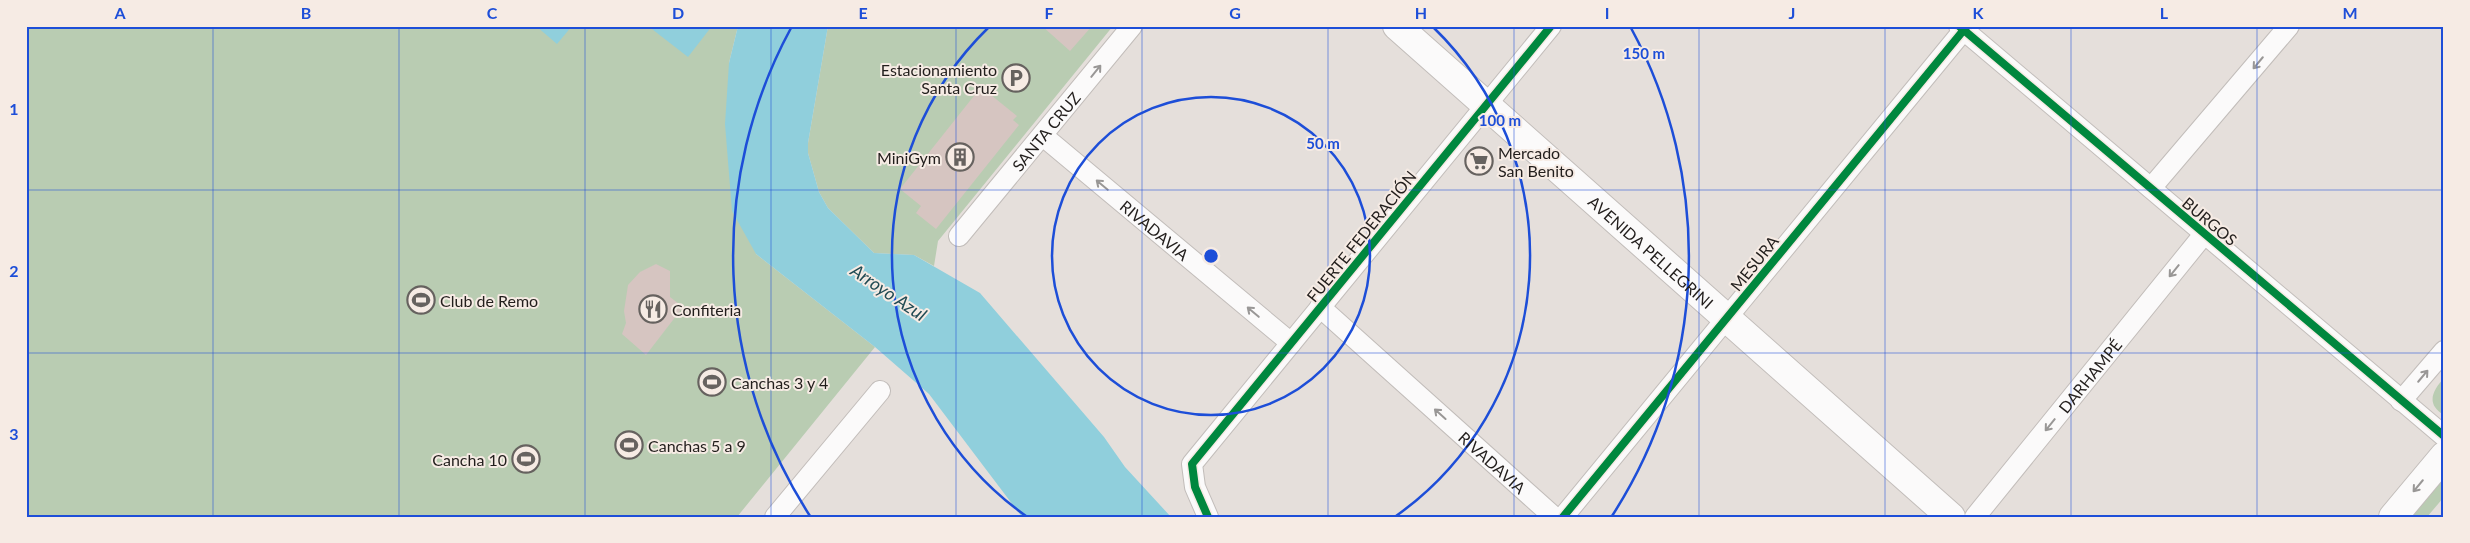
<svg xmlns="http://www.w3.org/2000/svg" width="2470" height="543" viewBox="0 0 2470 543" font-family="Lato,sans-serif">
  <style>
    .green { fill: #b9ccb2 }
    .water { fill: #90cfdc }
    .building { fill: #d6c5c1 }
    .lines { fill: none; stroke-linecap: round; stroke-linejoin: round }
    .street-casing { stroke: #c2bdba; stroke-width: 22 }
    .secondary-casing { stroke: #c2bdba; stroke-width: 30 }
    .primary-casing { stroke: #c2bdba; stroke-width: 30 }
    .street { stroke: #fbfafa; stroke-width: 20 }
    .secondary { stroke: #fbfafa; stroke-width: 28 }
    .primary { stroke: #fbfafa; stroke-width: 28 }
    .cycleway-casing { stroke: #f6ebe4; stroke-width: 11 }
    .cycleway { stroke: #00873e; stroke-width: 8 }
    .oneway { stroke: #999796 }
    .grid { fill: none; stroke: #1d4ed8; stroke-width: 1; stroke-opacity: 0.55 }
    .ring { fill: none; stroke: #1d4ed8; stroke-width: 2.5 }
    .labels { text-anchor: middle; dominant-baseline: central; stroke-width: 4; stroke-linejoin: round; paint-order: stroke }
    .poi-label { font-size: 16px; fill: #221e1c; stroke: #f6ebe4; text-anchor: start }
    .street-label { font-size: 16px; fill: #221e1c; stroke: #f6ebe4 }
    .water-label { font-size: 18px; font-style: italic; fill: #214b54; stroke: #f6ebe4 }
    .centre { fill: #1d4ed8; stroke: #f6ebe4; stroke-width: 2.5 }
    .ring-label { font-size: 15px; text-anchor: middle; font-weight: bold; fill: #1d4ed8; stroke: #f6ebe4; stroke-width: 4; stroke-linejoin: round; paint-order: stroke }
    .neatline { fill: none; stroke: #1d4ed8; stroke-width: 2 }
    .grid-label { font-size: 16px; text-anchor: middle; font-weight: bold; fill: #1d4ed8 }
  </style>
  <rect width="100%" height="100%" fill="#e5dfdb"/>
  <path class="green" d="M26,26H738L729,63L756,254L875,347L737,517H26Z
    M828,26H1113L938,241L934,266L914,255L874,253L828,208L819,192L808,153V143Z
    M2444,378V415C2425,404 2433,390 2444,378Z
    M2444,471V497L2427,517H2405Z"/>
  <path class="water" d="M536,26H572L557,44Z
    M648,26H712L688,57Z
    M738,26H828L808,143V153L819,192L828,208L874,253L914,255L980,293L1104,437L1125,467L1171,517H1022L929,394L875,347L756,254L732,211L725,124L729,63Z"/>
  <path class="building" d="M1042,26H1092L1070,51Z
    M981,87L1017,116L1013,120L1019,125L936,229L916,213L921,206L900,189Z
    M656,264L670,271V297L683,307L646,355L622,334L626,323L624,311L628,285L640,272Z"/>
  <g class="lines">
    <g class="street-casing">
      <g id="street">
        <path d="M1959,26L2444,436"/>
        <path id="s1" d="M1043,136L1291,343"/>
        <path d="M2151,188L2289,26"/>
        <path id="s2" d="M959,236L1132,26"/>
        <path id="s3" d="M1320,307L1554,517"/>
        <path d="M2401,401L2444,351"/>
        <path d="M775,517L880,391"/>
        <path d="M1208,517L1195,487L1192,464L1551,26"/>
        <path d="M1563,517L1967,26"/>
        <path id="s4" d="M1975,517L2205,233"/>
      </g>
    </g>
    <g class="secondary-casing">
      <g id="secondary">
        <path id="s5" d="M1397,26L1951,517"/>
      </g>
    </g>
    <g class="primary-casing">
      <path id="primary" d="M2393,517L2444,456"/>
    </g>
    <use href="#street" class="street"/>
    <use href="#secondary" class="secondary"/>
    <use href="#primary" class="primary"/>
    <g class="cycleway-casing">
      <path id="cycleway" d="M1959,26L2444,436
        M1208,517L1195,487L1192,464L1551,26
        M1563,517L1967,26"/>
    </g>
    <use href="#cycleway" class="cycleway"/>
  </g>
  <defs><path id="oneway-shaft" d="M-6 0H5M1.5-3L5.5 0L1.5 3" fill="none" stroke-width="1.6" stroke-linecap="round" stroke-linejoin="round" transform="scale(1.25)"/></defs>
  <g class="oneway">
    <use href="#oneway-shaft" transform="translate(2258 63) rotate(130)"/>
    <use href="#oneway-shaft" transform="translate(1096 71) rotate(-51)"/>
    <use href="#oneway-shaft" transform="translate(1102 185) rotate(-140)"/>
    <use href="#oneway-shaft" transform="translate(2174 271) rotate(129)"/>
    <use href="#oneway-shaft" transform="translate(1253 312) rotate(-140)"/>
    <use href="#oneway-shaft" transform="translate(2423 376) rotate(-50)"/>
    <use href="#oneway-shaft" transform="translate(1440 414) rotate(-138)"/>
    <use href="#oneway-shaft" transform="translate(2050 425) rotate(129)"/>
    <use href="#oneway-shaft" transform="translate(2418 486) rotate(130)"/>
  </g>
  <path class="grid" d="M213,26V517M399,26V517M585,26V517M771,26V517M956,26V517M1142,26V517M1328,26V517M1514,26V517M1699,26V517M1885,26V517M2071,26V517M2257,26V517M26,190H2444M26,353H2444"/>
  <g class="ring">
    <circle cx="1211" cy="256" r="159"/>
    <path d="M1026 516A319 319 0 0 1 989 27M1433 27A319 319 0 0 1 1396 516"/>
    <path d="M810 516A478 478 0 0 1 791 28M1631 28A478 478 0 0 1 1612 516"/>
  </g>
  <defs>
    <g id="parking-ring" transform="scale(1.4375)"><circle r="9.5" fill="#f6ebe4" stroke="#66625f" stroke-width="1.5"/><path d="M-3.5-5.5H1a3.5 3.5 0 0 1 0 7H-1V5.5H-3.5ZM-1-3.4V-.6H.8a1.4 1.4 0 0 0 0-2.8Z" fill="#66625f"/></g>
    <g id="building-ring" transform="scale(1.4375)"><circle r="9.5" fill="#f6ebe4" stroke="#66625f" stroke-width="1.5"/><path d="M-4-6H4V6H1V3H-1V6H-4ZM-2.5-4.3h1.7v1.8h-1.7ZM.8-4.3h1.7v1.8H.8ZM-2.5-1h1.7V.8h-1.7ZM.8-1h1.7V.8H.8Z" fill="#66625f"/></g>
    <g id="supermarket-ring" transform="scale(1.4375)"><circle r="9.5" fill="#f6ebe4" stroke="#66625f" stroke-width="1.5"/><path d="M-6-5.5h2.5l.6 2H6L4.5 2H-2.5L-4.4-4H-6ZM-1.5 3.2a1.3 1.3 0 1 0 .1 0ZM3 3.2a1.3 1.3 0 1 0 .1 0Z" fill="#66625f"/></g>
    <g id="stadium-ring" transform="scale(1.4375)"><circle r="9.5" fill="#f6ebe4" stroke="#66625f" stroke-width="1.5"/><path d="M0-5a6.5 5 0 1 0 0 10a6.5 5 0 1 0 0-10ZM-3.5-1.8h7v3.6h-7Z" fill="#66625f"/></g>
    <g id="restaurant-ring" transform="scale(1.4375)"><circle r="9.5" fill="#f6ebe4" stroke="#66625f" stroke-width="1.5"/><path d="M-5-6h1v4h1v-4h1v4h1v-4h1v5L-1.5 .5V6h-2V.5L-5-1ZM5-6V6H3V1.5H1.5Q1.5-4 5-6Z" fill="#66625f"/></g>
  </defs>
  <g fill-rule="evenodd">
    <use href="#parking-ring" x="1016" y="78"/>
    <use href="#building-ring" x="960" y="157"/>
    <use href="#supermarket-ring" x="1479" y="161"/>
    <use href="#stadium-ring" x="421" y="300"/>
    <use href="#restaurant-ring" x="653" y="309"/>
    <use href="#stadium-ring" x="712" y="382"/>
    <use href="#stadium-ring" x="629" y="445"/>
    <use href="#stadium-ring" x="526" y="459"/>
  </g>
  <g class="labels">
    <g class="poi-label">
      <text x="997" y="69" text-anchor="end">Estacionamiento<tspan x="997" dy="18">Santa Cruz</tspan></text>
      <text x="1498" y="152">Mercado<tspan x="1498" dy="18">San Benito</tspan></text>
      <text x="941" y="157" text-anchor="end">MiniGym</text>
      <text x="440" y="300">Club de Remo</text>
      <text x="672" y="309">Confiteria</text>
      <text x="731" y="382">Canchas 3 y 4</text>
      <text x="648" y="445">Canchas 5 a 9</text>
      <text x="507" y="459" text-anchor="end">Cancha 10</text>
    </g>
    <g class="street-label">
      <text stroke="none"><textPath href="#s2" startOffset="136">SANTA CRUZ</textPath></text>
      <text transform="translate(2210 221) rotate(40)">BURGOS</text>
      <text stroke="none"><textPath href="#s1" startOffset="146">RIVADAVIA</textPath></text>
      <text transform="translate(1361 236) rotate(-51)">FUERTE FEDERACIÓN</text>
      <text stroke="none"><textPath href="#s5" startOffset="340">AVENIDA PELLEGRINI</textPath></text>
      <text transform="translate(1754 263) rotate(-51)">MESURA</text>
      <text stroke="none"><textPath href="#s4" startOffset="182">DARHAMPÉ</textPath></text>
      <text stroke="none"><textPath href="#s3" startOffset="232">RIVADAVIA</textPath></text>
    </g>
    <g class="water-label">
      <text transform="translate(889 292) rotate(34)">Arroyo Azul</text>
    </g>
  </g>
  <circle cx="1211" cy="256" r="8" class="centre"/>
  <g class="ring-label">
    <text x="1644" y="59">150 m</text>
    <text x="1500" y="126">100 m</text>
    <text x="1323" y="149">50 m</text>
  </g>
  <rect width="2470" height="543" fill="none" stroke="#f6ebe4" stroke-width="55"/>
  <rect x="28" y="28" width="2414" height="488" class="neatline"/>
  <g class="grid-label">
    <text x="120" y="19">A</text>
    <text x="306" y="19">B</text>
    <text x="492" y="19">C</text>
    <text x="678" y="19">D</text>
    <text x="863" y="19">E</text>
    <text x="1049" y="19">F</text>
    <text x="1235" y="19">G</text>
    <text x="1421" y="19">H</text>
    <text x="1607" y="19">I</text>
    <text x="1792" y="19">J</text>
    <text x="1978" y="19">K</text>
    <text x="2164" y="19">L</text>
    <text x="2350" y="19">M</text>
    <text x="14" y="115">1</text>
    <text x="14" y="277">2</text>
    <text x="14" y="440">3</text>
  </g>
</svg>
